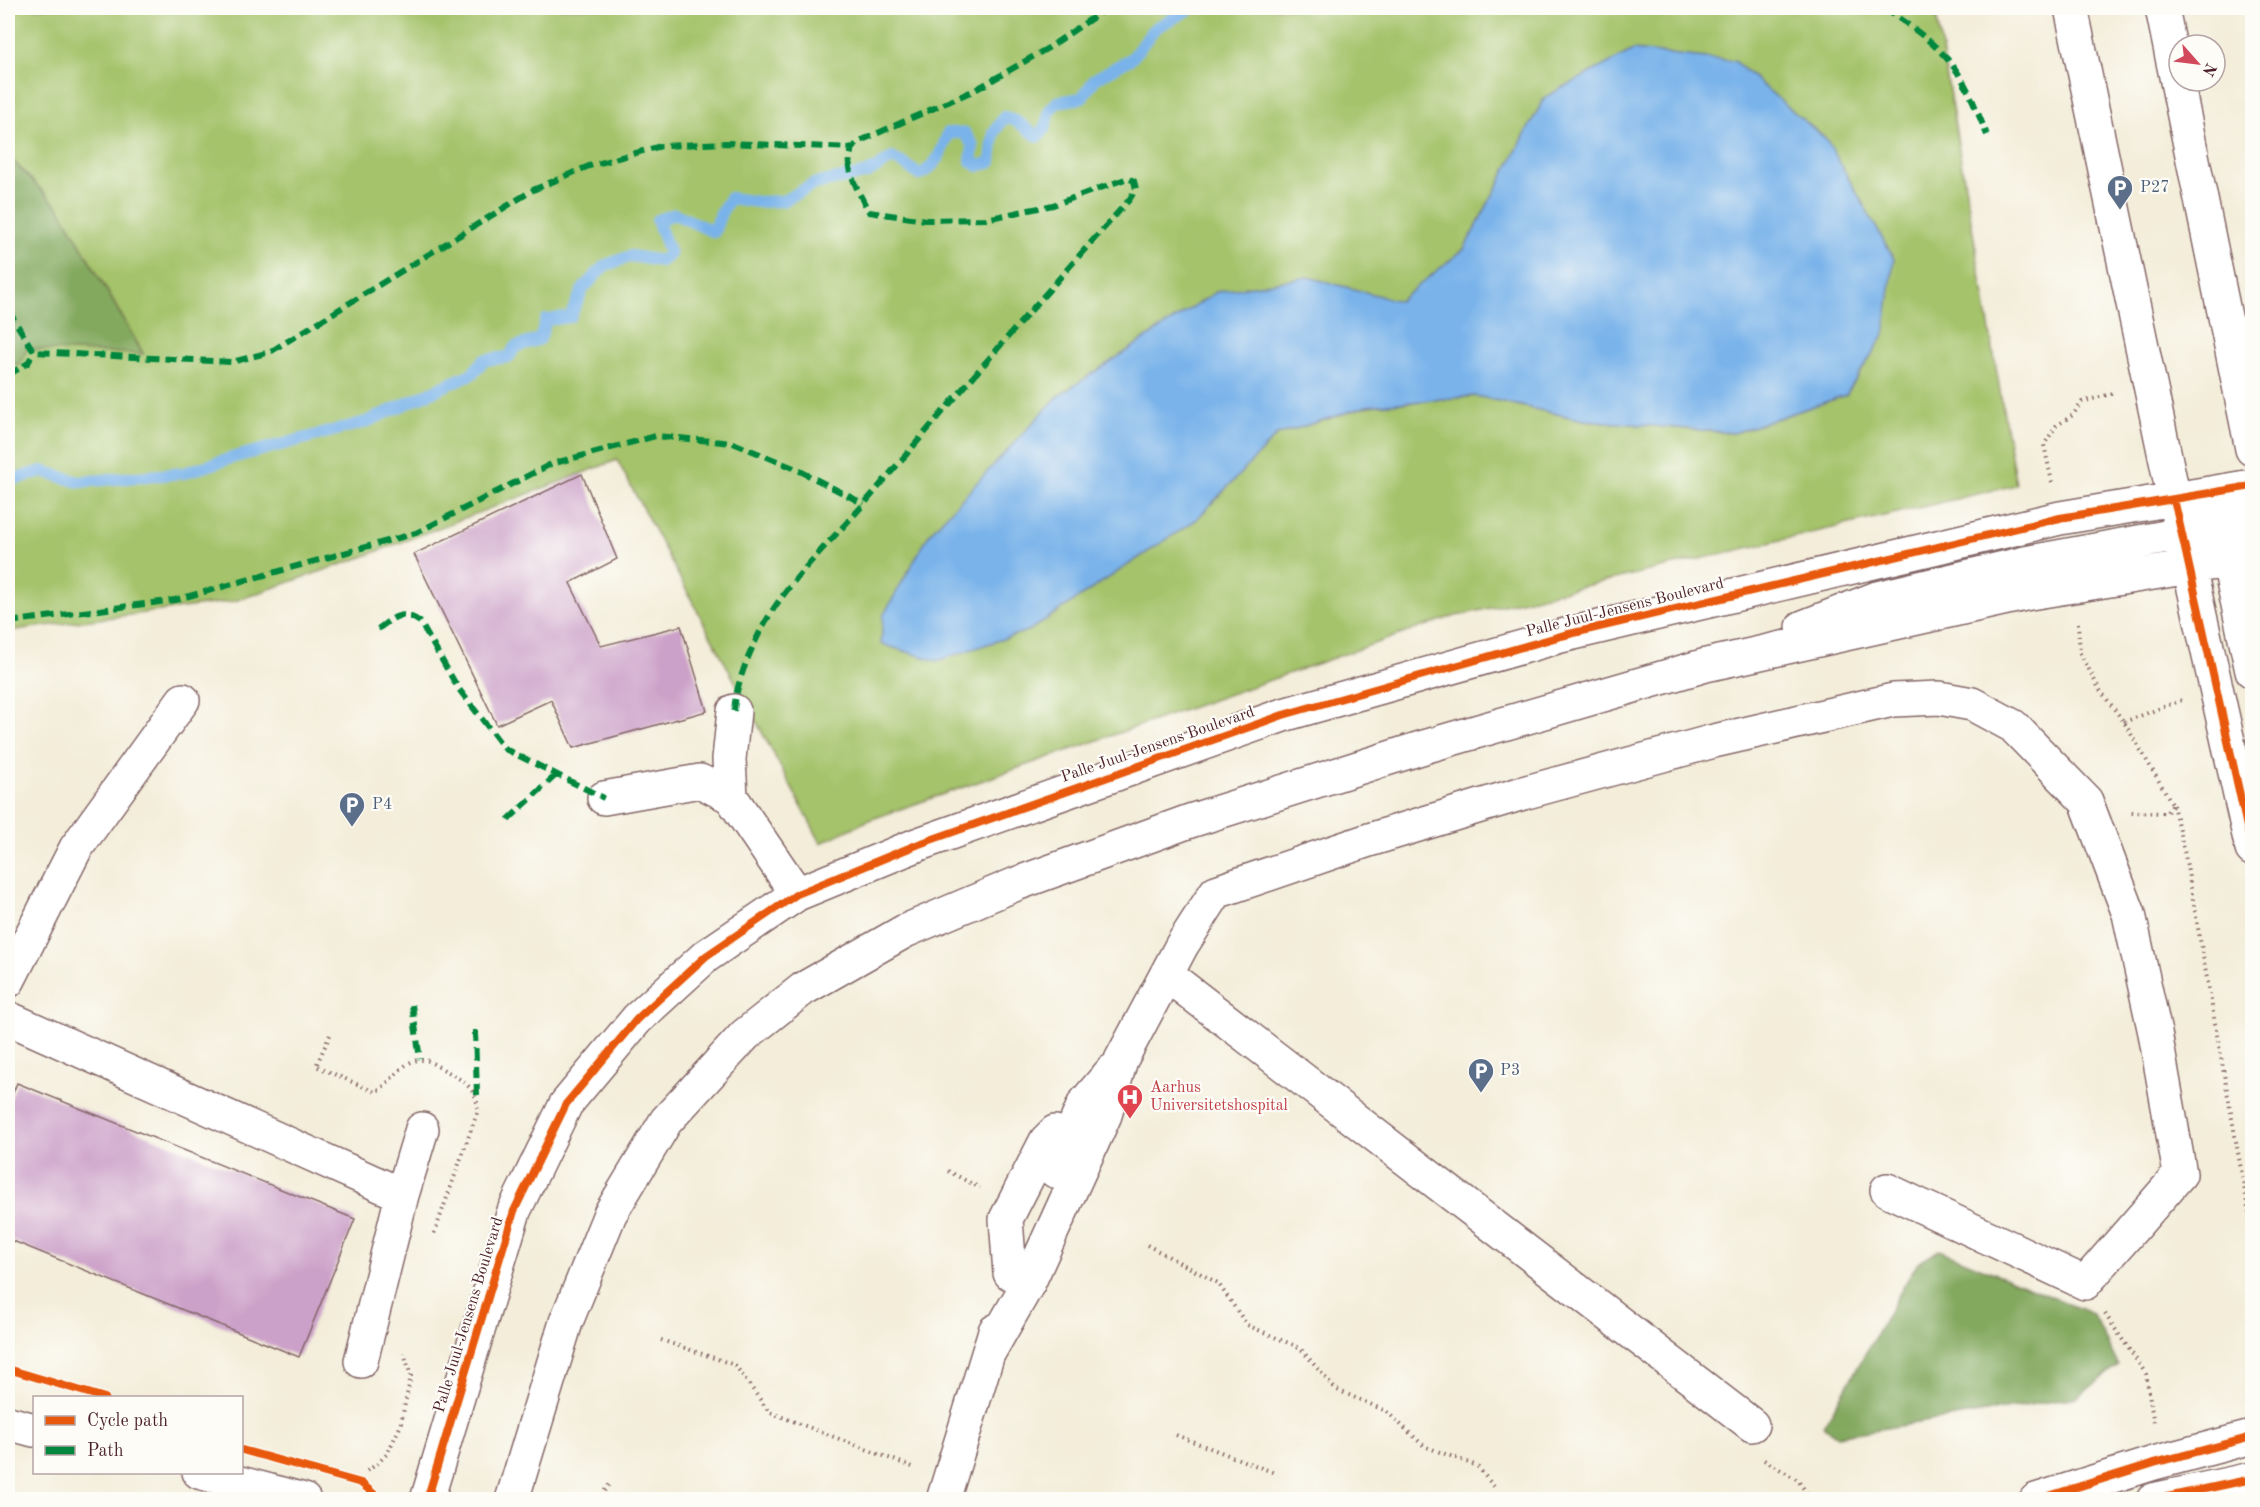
<svg xmlns="http://www.w3.org/2000/svg" width="2260" height="1507" viewBox="0 0 2260 1507" font-family="'Old Standard TT',serif">
  <style>
    .green { fill: #a4c36a; stroke: #77714a; stroke-width: 1.5; fill-rule: evenodd }
    .forest { fill: #83a95e; stroke: #666444; stroke-width: 1.5 }
    .water { fill: #79b3ea; stroke: #62698a; stroke-width: 1.5 }
    .lines { fill: none; stroke-linecap: round; stroke-linejoin: round }
    .stream { stroke: #79b3ea; stroke-width: 12 }
    .building { fill: #cca1c9 }
    .minor-casing { stroke: #856768; stroke-width: 36 }
    .path { stroke: #856768; stroke-width: 4; stroke-dasharray: 1.5 4.5; stroke-linecap: butt }
    .minor { stroke: #fff; stroke-width: 33 }
    .quiet { stroke: #00873e; stroke-width: 6; stroke-dasharray: 12 6; stroke-linecap: butt }
    .cycleway-casing { stroke: #fdfcf7; stroke-width: 11 }
    .cycleway { stroke: #e8590c; stroke-width: 8 }
    .labels { text-anchor: middle; dominant-baseline: central; stroke-width: 4.5; stroke-linejoin: round; paint-order: stroke }
    .service-label { font-size: 16px; fill: #4e5e75; stroke: #fdfcf7; text-anchor: start }
    .street-label { font-size: 16px; fill: #4a1f2b; stroke: #fdfcf7 }
    .health-label { font-size: 16px; fill: #be3a42; stroke: #fdfcf7; text-anchor: start }
  </style>
  <rect width="100%" height="100%" fill="#fdfcf7"/>
  <filter id="ink" filterUnits="userSpaceOnUse"><feTurbulence type="fractalNoise" baseFrequency=".0167" numOctaves="2"/><feDisplacementMap in="SourceGraphic" scale="12" xChannelSelector="R" yChannelSelector="G"/><feConvolveMatrix kernelMatrix="1 2 1 2 8 2 1 2 1" color-interpolation-filters="sRGB"/></filter>
  <filter id="wash" filterUnits="userSpaceOnUse"><feTurbulence type="fractalNoise" baseFrequency=".008" numOctaves="4" result="noise"/><feDisplacementMap in="SourceGraphic" scale="24" xChannelSelector="R" yChannelSelector="G"/><feGaussianBlur stdDeviation="1.35" result="paint"/><feColorMatrix in="noise" values="0 0 0 0 0 0 0 0 0 0 0 0 0 0 0 0 0 1.4 0 .05"/><feComposite in="paint" operator="in"/></filter>
  <g filter="url(#wash)">
    <rect width="100%" height="100%" fill="#f3edd9"/>
    <path class="green" d="M8,8H1935L2016,485L1448,618L869,820L821,843L617,460L357,559L235,601L8,631V364H20L26,349L143,353L60,209L8,156ZM1545,97L1846,395L1734,433L1584,420L1476,396L1367,406L1277,435L1308,277L1399,302L1464,249Z"/>
    <path class="forest" d="M8,156L60,209L143,354L27,349L20,364H8Z
      M1939,1250L2093,1314L2118,1365L2078,1397L1837,1436L1824,1426L1917,1263Z"/>
    <path class="water" d="M1633,50L1734,61L1827,140L1894,259L1884,335L1846,395L1734,433L1584,420L1476,396L1367,406L1277,435L1196,520L1030,630L937,661L881,644L883,616L930,533L1058,396L1216,292L1308,277L1399,301L1464,249L1545,97Z"/>
    <g class="lines">
      <path class="stream" d="M8,476L16,479L42,471L79,482L184,473L235,457L366,422L473,373L484,360L509,357L515,347L540,339L546,320L570,317L583,289L604,266L631,256L661,261L670,254L657,220L675,214L714,232L721,213L730,198L758,202L783,201L814,184L868,173L892,158L906,165L919,175C938,166 941,152 948,133H965L973,146L971,161L978,166L991,162L994,133L1004,117C1018,119 1025,129 1038,136L1045,128L1050,110L1057,102L1082,98L1095,79L1132,58L1155,28L1192,8"/>
    </g>
    <g id="blocks">
      <path class="building" d="M582,474L617,559L570,583L601,646L681,626L707,711L573,748L551,700L497,725L414,554Z
        M17,1083L355,1219L299,1357L8,1239V1105Z"/>
    </g>
  </g>
  <g filter="url(#ink)">
    <use href="#blocks" fill-opacity="0" stroke="#856768" stroke-width="1.5"/>
    <g class="lines">
      <g class="minor-casing">
        <path id="minor" d="M2071,8L2174,499L2252,849
          M2162,8L2252,449
          M2222,541L2229,562L2252,671
          M2204,555L2222,541L2252,523
          M1803,627L1877,598L2025,563L2182,534L2210,520L2252,490
          M731,797L729,759L734,711
          M604,798L700,781L731,797L797,894
          M1167,975L1752,1425
          M8,981L76,848L183,700
          M8,1018L402,1195
          M1055,1171L1084,1104L1112,1071
          M1010,1273L1006,1219L1046,1141L1055,1132
          M989,1352L1029,1282L1069,1194L1105,1115L1121,1060L1182,945L1216,892L1369,840L1523,793L1714,741L1893,700L1939,698L1972,704L2013,726L2086,801L2129,914L2155,1033L2180,1174L2085,1283L1887,1190
          M361,1361L402,1195L422,1129
          M8,1423L34,1430
          M199,1472L304,1500
          M427,1500L514,1211L566,1104L637,1019L706,956L797,894L919,844L1283,715L1561,636L2060,518L2252,486
          M512,1500L566,1322L610,1214L666,1121L745,1035L803,989L905,931L1016,884L1190,821L1424,747L1706,665L2030,593L2252,557
          M943,1500L995,1331
          M2036,1500L2154,1463L2252,1437
          M2153,1500L2252,1479"/>
      </g>
      <path class="path" d="M2052,482L2044,445L2056,426L2073,415L2082,402L2114,393
        M2078,623L2080,653L2100,690L2124,722L2173,805L2166,813L2131,812
        M2124,722L2182,700
        M2173,805L2185,855L2252,1231
        M330,1035L316,1066L375,1092C394,1082 404,1054 429,1061C450,1075 481,1083 477,1113L433,1237
        M948,1171L980,1188
        M1147,1245L1218,1283L1247,1325L1300,1348L1335,1389L1386,1411L1424,1446L1477,1466L1495,1488
        M2105,1314L2146,1374L2154,1425
        M661,1340L735,1365L769,1412L915,1468
        M1176,1435L1275,1473
        M1764,1460L1798,1480L1811,1500
        M367,1471L377,1464L387,1454L400,1427L411,1376L404,1353
        M597,1500L609,1485"/>
      <use href="#minor" class="minor"/>
      <path class="quiet" d="M1884,8C1912,27 1942,47 1960,76C1971,94 1979,116 1987,135
        M8,310L34,352L232,362L270,352L533,190L589,166L661,146L726,143L853,148
        M8,375L28,363L34,352
        M8,622L175,600L416,533L551,464L656,436L733,443L794,468L864,504
        M378,629C394,617 402,609 420,622L458,688L505,749L604,798
        M734,711C736,684 748,655 761,630C788,579 833,540 870,497C955,397 1041,298 1129,200L1136,189L1134,181L1128,178L1053,205L986,219L926,220L869,212C859,192 836,158 860,141L975,90L1048,48L1107,8
        M508,820L557,774
        M412,1005L420,1059
        M475,1030L477,1095"/>
      <g class="cycleway-casing">
        <path id="cycleway" d="M2174,499L2252,849
          M8,1369L105,1398
          M242,1450L361,1483L381,1500
          M427,1500L514,1211L566,1104L637,1019L706,956L797,894L919,844L1283,715L1561,636L2060,518L2252,486
          M2036,1500L2154,1463L2252,1437
          M2153,1500L2252,1479"/>
      </g>
      <use href="#cycleway" class="cycleway"/>
    </g>
  </g>
  <defs>
    <g id="parking-pin" transform="scale(1.35)"><path d="M0 17L-7.5 6A9.5 9.5 0 1 1 7.5 6Z" fill="#5c6f8a" stroke="#fdfcf7"/><path d="M-3.5-5.5H1a3.5 3.5 0 0 1 0 7H-1V5.5H-3.5ZM-1-3.4V-.6H.8a1.4 1.4 0 0 0 0-2.8Z" fill="#fff"/></g>
    <g id="hospital-pin" transform="scale(1.35)"><path d="M0 17L-7.5 6A9.5 9.5 0 1 1 7.5 6Z" fill="#e0444e" stroke="#fdfcf7"/><path d="M-5-5h3v3.5h4V-5h3V5h-3V1.5h-4V5h-3Z" fill="#fff"/></g>
  </defs>
  <g fill-rule="evenodd">
    <use href="#parking-pin" x="2120" y="188"/>
    <use href="#parking-pin" x="352" y="805"/>
    <use href="#parking-pin" x="1481" y="1071"/>
    <use href="#hospital-pin" x="1130" y="1097"/>
  </g>
  <g class="labels">
    <g class="service-label">
      <text x="2140" y="188">P27</text>
      <text x="372" y="805">P4</text>
      <text x="1500" y="1071">P3</text>
    </g>
    <g class="street-label">
      <text transform="translate(1625 608) rotate(-14)">Palle Juul-Jensens Boulevard</text>
      <text transform="translate(1158 745) rotate(-19)">Palle Juul-Jensens Boulevard</text>
      <text transform="translate(469 1315) rotate(-73)">Palle Juul-Jensens Boulevard</text>
    </g>
    <g class="health-label">
      <text x="1150" y="1088">Aarhus<tspan x="1150" dy="18">Universitetshospital</tspan></text>
    </g>
  </g>
  <rect width="2260" height="1507" fill="none" stroke="#fdfcf7" stroke-width="30"/>
  <rect x="33" y="1396" width="210" height="78" fill="#fdfcf7" stroke="#b5a4a5" stroke-width="1.5"/>
  <rect x="45" y="1416" width="30" height="9" fill="#e8590c" stroke="#b5a4a5" stroke-width="1.5"/>
  <text x="87" y="1426" font-size="18" fill="#4a1f2b">Cycle path</text>
  <rect x="45" y="1446" width="30" height="9" fill="#00873e" stroke="#b5a4a5" stroke-width="1.5"/>
  <text x="87" y="1456" font-size="18" fill="#4a1f2b">Path</text>
  <g transform="translate(2197 63) rotate(118)"><circle r="28" fill="#fdfcf7" stroke="#b5a4a5" stroke-width="1.5"/>
  <path d="M0-4.5L10 22L0 15L-10 22Z" fill="#d1495b"/>
  <text y="-9" font-size="16" font-weight="bold" text-anchor="middle" fill="#4a1f2b">N</text>
  </g>
</svg>
